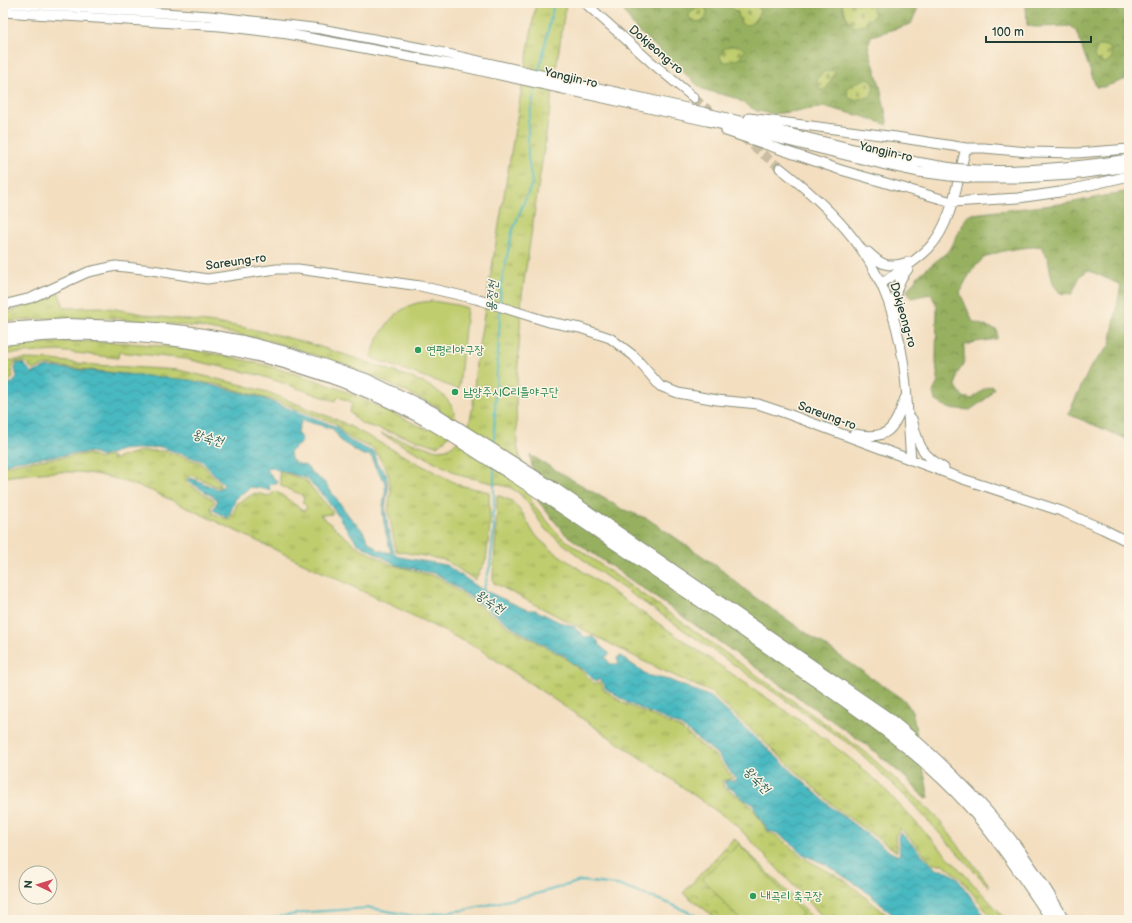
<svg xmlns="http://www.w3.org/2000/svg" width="1132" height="923" viewBox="0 0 1132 923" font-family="'Balsamiq Sans','Poor Story',sans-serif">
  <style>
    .grass { fill: url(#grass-tufts); stroke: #6f8551 }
    .forest { fill: url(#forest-crowns); stroke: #5b764a }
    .cemetery { fill: url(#cemetery-stones); stroke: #6f8551 }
    .park { fill: url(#park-crowns); stroke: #6f8551 }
    .garden { fill: #bfcd6e; stroke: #6f8551 }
    .water { fill: url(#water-waves); stroke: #347b7a; fill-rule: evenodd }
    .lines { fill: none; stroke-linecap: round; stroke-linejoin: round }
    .stream { stroke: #4ab9c1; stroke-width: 2 }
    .secondary-tunnel { stroke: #c9bea4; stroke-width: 9; stroke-dasharray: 9 4.5; stroke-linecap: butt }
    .secondary-casing { stroke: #898e7a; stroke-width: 11 }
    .highway-casing { stroke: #898e7a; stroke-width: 14 }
    .secondary { stroke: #fff; stroke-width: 9 }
    .highway { stroke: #fff; stroke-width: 12 }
    .secondary-bridge-casing { stroke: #898e7a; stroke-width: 11; stroke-linecap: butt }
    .secondary-bridge { stroke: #fff; stroke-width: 9 }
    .leisure-dot { fill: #2e9e5b; stroke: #fcf5e5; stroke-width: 1.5 }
    .labels { text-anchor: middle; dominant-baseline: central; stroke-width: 3; stroke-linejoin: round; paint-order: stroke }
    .street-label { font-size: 12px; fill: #1f3d34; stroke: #fcf5e5 }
    .leisure-label { font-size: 12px; fill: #27864d; stroke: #fcf5e5; text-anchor: start }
    .water-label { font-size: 13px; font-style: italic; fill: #2a5c57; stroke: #fcf5e5 }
  </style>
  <defs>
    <pattern id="grass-tufts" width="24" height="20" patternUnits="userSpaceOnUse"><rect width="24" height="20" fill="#bfcd6e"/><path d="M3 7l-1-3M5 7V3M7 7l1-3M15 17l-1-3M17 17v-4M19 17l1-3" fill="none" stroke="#9ba85b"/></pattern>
    <pattern id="forest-crowns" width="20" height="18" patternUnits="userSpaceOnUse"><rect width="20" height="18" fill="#97b061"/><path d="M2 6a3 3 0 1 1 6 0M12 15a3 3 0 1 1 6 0" fill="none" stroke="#7b9051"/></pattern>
    <pattern id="cemetery-stones" width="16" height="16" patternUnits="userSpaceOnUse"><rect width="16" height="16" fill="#bfcd6e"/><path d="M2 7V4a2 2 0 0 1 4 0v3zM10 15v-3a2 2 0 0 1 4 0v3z" fill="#9ba85b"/></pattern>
    <pattern id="park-crowns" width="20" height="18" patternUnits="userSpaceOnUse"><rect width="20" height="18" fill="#bfcd6e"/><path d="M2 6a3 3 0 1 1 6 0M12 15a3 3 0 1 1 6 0" fill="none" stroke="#9ba85b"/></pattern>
    <pattern id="water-waves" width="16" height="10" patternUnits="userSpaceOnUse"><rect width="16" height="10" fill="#4ab9c1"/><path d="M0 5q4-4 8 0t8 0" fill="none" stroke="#3d989e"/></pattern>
  </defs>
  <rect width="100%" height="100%" fill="#fcf5e5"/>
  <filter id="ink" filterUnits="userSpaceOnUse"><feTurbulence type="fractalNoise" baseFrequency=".025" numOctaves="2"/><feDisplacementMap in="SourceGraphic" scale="8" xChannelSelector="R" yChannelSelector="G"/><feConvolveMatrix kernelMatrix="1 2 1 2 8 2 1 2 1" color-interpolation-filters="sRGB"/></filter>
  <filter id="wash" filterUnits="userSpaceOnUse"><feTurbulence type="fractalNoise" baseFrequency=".012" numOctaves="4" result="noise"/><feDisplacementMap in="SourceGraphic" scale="16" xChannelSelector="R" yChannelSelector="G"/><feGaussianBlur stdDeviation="0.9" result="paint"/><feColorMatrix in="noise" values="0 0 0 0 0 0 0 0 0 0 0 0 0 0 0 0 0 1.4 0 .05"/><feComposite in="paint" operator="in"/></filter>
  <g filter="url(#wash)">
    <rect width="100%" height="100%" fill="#f3dec0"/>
    <path class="grass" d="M536,3H566L522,295L516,400L517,445L532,503L560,536L864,751L934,814L987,882L989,887L908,799L856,749L591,566L545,529L527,502L519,493L509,487L462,476L381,434L437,450L447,449L467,435L473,405L476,363Z
      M59,293L64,308C76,308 88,307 100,307C120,309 140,314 160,317C187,320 214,322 241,327C289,336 335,351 381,367C399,374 420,379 436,390C460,406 462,430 437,446L362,424L350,413L352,402L338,397L335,401L259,375L186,359L119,352L118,358L58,351L3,354V347C112,332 234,349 337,388C349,392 360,398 370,403C390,412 409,421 428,430L440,408L375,377L315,355L271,341L198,327L113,318H52L3,322V314C23,310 39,294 59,293Z
      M26,359L51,360L94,365L178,370L243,385L267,392L342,422L406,457L459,485L489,492L490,526L486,560L475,580L445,560L396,551L388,509L391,491L388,472L374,449L349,438L335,423L279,402L215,384L46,365L33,370L25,362H15L12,370L13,378L7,382L3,380V361Z
      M140,451H165L201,463L218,481L221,487H218L192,475L186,478V482L215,501L211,507L212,513L229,520L238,503L255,493L269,496L276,491L304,511L307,507L302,502L304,499L302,495L281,486L279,474V471L305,480L332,511V514L320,515L355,545L390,564L438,577L509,627L564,657L582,671L595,684L599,682L602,684L603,689L623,703L680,728L714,755L733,778L722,781L724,788L737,795L752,807L768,832L777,836L804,858L846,881L893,920H826L735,824L664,774L478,648L379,599L152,491C129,483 101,473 77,472C52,471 28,474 3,477V467L18,463L89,454L99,459L109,456L113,457L112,460Z
      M497,495L512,501L523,514L533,532L541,541L556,553L799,720L851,759L878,782L1007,920H994L959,877L943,864H933L900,828L895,837L897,852L837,809L710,692L649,664L494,583L493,577L496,531Z"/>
    <path class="forest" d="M619,3H728C733,11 743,17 751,24L757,18L760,11L758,6L754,3H842L844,13L848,21L873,8L870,3H920L911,24L871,36L868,46L880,86L888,125L865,117L826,107L774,114L757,111L735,98L702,89L634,27Z
      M1025,3H1129V7L1125,11L1126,15L1129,19V78L1104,87H1096L1076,31L1071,26L1034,27L1027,25L1026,5Z
      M1129,191V440L1068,414L1091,366L1110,345L1121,285L1088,270L1080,276L1072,294L1060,293L1053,284L1048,259L1041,246C1023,248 1004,249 988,256C976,261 964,282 960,293L973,322L997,330V339C987,341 972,341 964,346V364L957,374L956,386L963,397L972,399L985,388L992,386L994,388L987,398L970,410L948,408L935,400L933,392L938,382L936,362L937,306L931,294L911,298L907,290L920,274L950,250L966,217L972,214L1069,203Z
      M530,455L622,509L648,519L714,564L753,596L905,701L912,711L914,721L929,798L925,799L906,778L868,746L565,534L538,501Z"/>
    <path class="cemetery" d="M728,3H754L758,6L760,11C756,20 750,29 740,23L738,12L732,9Z
      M842,3H870L875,15C868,21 863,26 854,27C847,20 844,13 842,3Z
      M697,7H704L707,11L706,18L701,22L690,20L689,15L692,11Z
      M1103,45L1110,48L1112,57L1106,63L1099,62L1094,57L1097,47Z
      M730,46H739L744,49V52L741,58L728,62L722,61L720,56L723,49Z
      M833,70L835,73L826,89L823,90L818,89L817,79L823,72Z
      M867,78L873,81C874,88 873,91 870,97L853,100L848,97L847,88L853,84Z"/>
    <path class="park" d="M734,838L808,913L814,920H719L683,893Z"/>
    <path class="garden" d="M432,301L457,305L467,308L459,388L458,389L372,358L371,356C378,335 391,312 414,304C419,302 426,302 432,301Z
      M739,844L803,914L796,920H740L702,878Z"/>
    <path class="water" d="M17,363L24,364L32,373L47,367L190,380L259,397L337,427L348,440L375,453L376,463L386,474L388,489L385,507L388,529L394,553L399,557L446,565L481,589L527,610H535L559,622L575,627V629L582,633V636L591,638L592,636L598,641L599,645L610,654L605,657L610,664H619L617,658L620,656L649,676L669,680L711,697L831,807L890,852L897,855H900L898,838L900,832L937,870L943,869L956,877L988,920H899L862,888L825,864L804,855L789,841L777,833L769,831L758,815L753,804L743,799L733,789L727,788L724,781L737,780L716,753L681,726L628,703L605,688L604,683L598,679L596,682L585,671L572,663L565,656L516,629L437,574L397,565L357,543L327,500L306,478L269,467L266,469L278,483L269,485L270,490L251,487L236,498L228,518L213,510L218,500L187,480L191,478L217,489L221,488L224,485L202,461L161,447L121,450L101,457L91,452L15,461L3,466V384L13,383L17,377L15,369ZM302,420L333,429L342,442L363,455H369L373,459C373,469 382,474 385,483C387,493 382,504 383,514C384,528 388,540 391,553L378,550L368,541L363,531L349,516L324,482L312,473L306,466L296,463L291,459L290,451L301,443L302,439L297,433Z"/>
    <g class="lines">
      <path class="stream" d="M539,72L554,3
        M500,304L501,285L512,232L532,183L528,157V122L536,86
        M494,446C494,400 499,355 500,310
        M483,592L490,566L494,528L492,515L494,508V468
        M260,920L309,912L371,908L414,916L465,910L540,893L581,881L617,885L668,903L706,920"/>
    </g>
  </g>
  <g filter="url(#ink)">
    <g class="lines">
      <path class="secondary-tunnel" d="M694,98L716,116
        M742,137L780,168"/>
      <g class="secondary-casing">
        <path id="secondary" d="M6,3L210,16L321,29L426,49L682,107L858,150L916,162L952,168
          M585,3L651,62L694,98
          M3,12L220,26L288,34L455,65L707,121L882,164L919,172L950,176
          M749,118L896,137L966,148H984L1029,152L1077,153L1129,149
          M726,131L841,170L952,202L1018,198L1060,192L1129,176
          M780,168C850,223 889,270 903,360C908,393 908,427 911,460
          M974,170C1026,172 1078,167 1129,159
          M973,178H1022L1071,175L1129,167
          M868,252C882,266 889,268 908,262
          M882,283C898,272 915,262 929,248C953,222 957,181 966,148
          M3,305L31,298L88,272L116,266L152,270L207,279L277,269H298L355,277L420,286L476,299L549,322L580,328L610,338L634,356L660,386L678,393L717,400L758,404L785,413L963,479L1061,511L1103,529L1129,542
          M896,314C894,296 896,283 908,269
          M912,419C919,446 920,453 944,468
          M854,434C889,441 894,429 905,398"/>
      </g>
      <g class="highway-casing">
        <path id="highway" d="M3,329L68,325L145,328L186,332L243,342L290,354L366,380L420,406L437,415L554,489L887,718C927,750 964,785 997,824C1022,853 1044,887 1063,920
          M3,339C112,324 239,342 342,381C372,393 404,407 433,424C454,436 475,451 496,464C538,491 580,519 621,547C682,588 742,629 802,671C861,711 920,751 968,804C1000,840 1026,880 1053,920"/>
      </g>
      <use href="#secondary" class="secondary"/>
      <use href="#highway" class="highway"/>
      <g class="secondary-bridge-casing">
        <path id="secondary-bridge" d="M952,168L974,170
          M950,176L973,178"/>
      </g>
      <use href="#secondary-bridge" class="secondary-bridge"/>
    </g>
  </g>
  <g class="leisure-dot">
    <circle cx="418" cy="350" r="4"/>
    <circle cx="455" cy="392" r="4"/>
    <circle cx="753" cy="896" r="4"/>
  </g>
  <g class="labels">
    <g class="street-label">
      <text transform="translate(656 50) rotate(41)">Dokjeong-ro</text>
      <text transform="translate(571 78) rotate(13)">Yangjin-ro</text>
      <text transform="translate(886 152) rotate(13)">Yangjin-ro</text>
      <text transform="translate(236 262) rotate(-8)">Sareung-ro</text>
      <text transform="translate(903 315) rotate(74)">Dokjeong-ro</text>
      <text transform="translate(827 416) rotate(20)">Sareung-ro</text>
    </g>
    <g class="leisure-label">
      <text x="426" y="350">연평리야구장</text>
      <text x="463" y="392">남양주시C리틀야구단</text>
      <text x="761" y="896">내곡리 축구장</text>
    </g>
    <g class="water-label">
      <text transform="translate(492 296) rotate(-85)">용정천</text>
      <text transform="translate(208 438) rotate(15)">왕숙천</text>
      <text transform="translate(490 602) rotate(33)">왕숙천</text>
      <text transform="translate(757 780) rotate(45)">왕숙천</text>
    </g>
  </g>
  <rect width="1132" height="923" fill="none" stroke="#fcf5e5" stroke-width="16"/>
  <g transform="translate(38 885) rotate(274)"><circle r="19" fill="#fcf5e5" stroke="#a4ab9e"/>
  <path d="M0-3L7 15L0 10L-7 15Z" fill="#d1495b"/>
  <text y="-6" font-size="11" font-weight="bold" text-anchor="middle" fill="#1f3d34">N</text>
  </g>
  <path d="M986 36v6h105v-6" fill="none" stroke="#1f3d34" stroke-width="2"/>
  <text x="992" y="36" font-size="12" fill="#1f3d34" stroke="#fcf5e5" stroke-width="3" paint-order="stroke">100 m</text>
</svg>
